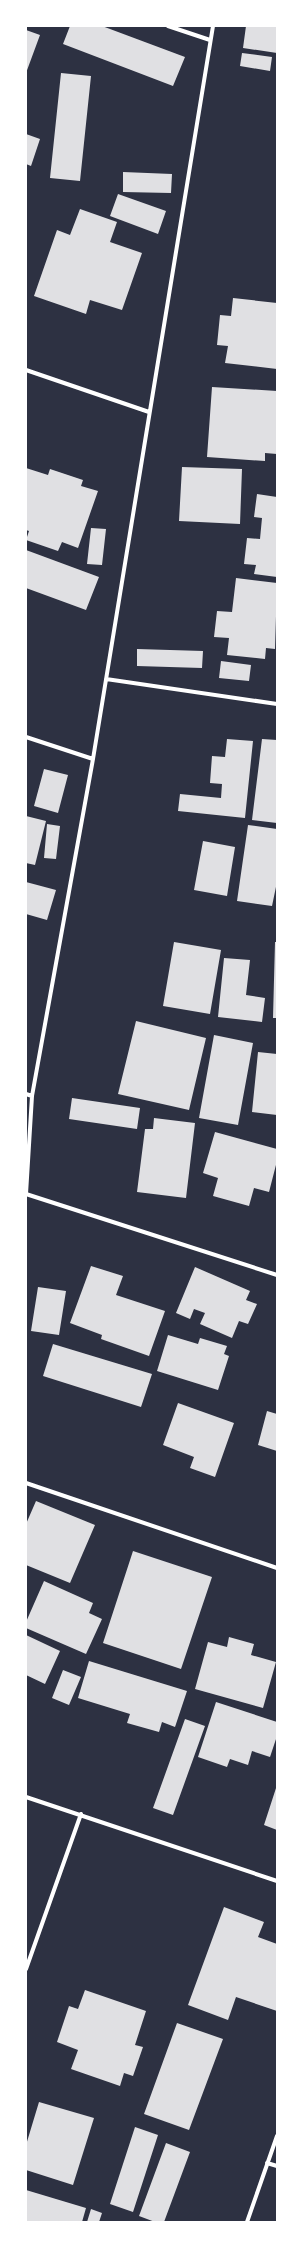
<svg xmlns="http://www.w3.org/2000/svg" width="303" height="2248" viewBox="0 0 303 2248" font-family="Manrope,sans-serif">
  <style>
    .building { fill: #e0e0e3 }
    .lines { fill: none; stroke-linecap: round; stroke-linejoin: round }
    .minor { stroke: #fff; stroke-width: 4 }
  </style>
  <rect width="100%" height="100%" fill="#2d3142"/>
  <path class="building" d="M70,26H102L185,57L173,86L63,44Z
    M246,26H277V53L243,48Z
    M26,30L40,35L26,73Z
    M242,53L272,57L270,71L240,66Z
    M61,73L91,76L80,181L50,178Z
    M26,134L40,139L31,166L26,164Z
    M123,172L172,174L171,193L123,192Z
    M118,194L166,211L158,234L110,216Z
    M80,209L117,222L110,242L142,253L122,310L90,300L86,314L34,296L57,230L70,235Z
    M233,298L277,303V369L225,363L228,346L217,345L220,315L231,316Z
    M212,387L277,391V454L265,453V461L207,457Z
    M182,467L242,469L240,524L179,521Z
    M26,468L48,475L50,469L83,480L81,486L98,491L78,548L62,542L58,551L26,540L29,531L26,530Z
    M257,494L277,497V577L254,574L256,565L244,564L247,538L260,539L262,518L254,517Z
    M91,528L106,529L102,565L87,564Z
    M26,550L99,577L86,610L26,588Z
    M236,578L277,583L275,649L266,648L265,659L227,655L229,638L214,637L217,611L232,612Z
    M137,649L203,651L202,668L137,666Z
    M221,661L251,665L249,681L219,678Z
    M227,739L253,741L245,818L178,811L180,794L221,798L222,784L210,783L212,756L225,757Z
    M262,739L277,740V823L252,820Z
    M44,769L68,775L58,813L34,806Z
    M26,816L46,821L35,865L26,863Z
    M47,824L60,826L56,859L44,858Z
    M248,825L277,829V882L272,906L237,901Z
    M203,841L235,847L227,896L194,890Z
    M26,882L56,890L47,920L26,914Z
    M174,942L221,950L210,1014L163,1006Z
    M275,942H277V1018H273Z
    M224,958L250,960L246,995L265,998L262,1022L218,1017Z
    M136,1021L206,1038L189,1110L118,1094Z
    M214,1035L253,1043L238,1125L199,1118Z
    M258,1052L277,1054V1115L252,1112Z
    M72,1098L140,1108L137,1129L69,1119Z
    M154,1118L195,1123L186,1198L137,1192L145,1129H153Z
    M215,1132L277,1149V1161L269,1192L254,1188L249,1206L213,1196L218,1178L203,1173Z
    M91,1266L123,1276L116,1295L165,1311L149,1356L101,1339L102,1335L70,1323Z
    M195,1267L250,1291L246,1300L257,1304L248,1324L239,1321L232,1338L200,1324L205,1313L194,1309L190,1319L176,1313Z
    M38,1287L66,1291L59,1335L31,1331Z
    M168,1335L198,1344L200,1338L227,1346L224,1354L229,1356L218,1390L157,1371Z
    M53,1344L152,1374L141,1407L43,1376Z
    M178,1403L234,1423L215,1477L190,1468L194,1457L163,1445Z
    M267,1411L277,1414V1451L258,1445Z
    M36,1501L95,1525L70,1583L26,1565V1524Z
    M133,1551L212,1577L181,1669L103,1643Z
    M44,1581L93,1603L89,1613L102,1619L86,1654L26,1628V1622Z
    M26,1635L60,1651L45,1684L26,1675Z
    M229,1637L254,1644L251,1655L276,1662L263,1708L195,1689L208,1642L227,1647Z
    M89,1661L187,1691L175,1727L162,1722L159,1732L127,1723L130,1714L78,1698Z
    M63,1670L81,1677L69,1705L52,1698Z
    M216,1702L277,1722V1736L270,1757L252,1751L248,1765L230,1759L227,1767L198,1757Z
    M185,1719L205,1726L173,1815L153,1808Z
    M277,1785V1830L264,1825Z
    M224,1907L264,1922L258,1937L277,1944V2011L236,1997L228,2020L188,2005Z
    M85,1990L146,2011L135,2045L143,2047L133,2076L124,2073L120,2086L71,2069L78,2050L57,2042L69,2006L78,2009Z
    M177,2023L223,2039L189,2130L144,2114Z
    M39,2102L94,2118L73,2185L26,2170V2145Z
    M135,2127L158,2135L133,2212L110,2204Z
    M166,2143L190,2152L164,2222H155L139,2216Z
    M26,2190L86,2208L82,2222H26Z
    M91,2209L102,2213L99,2222H87Z"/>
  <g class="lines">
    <path class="minor" d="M168,26L210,40
      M26,370L149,412
      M106,679L277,704
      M26,737L93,759
      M26,1094L32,1096
      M26,1194L32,1096L93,759L213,26
      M26,1194L277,1275
      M26,1483L277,1568
      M26,1797L277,1881
      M26,1969L81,1814
      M267,2163L277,2166
      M247,2222L277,2136"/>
  </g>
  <rect width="303" height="2248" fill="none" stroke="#ffffff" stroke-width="54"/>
</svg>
